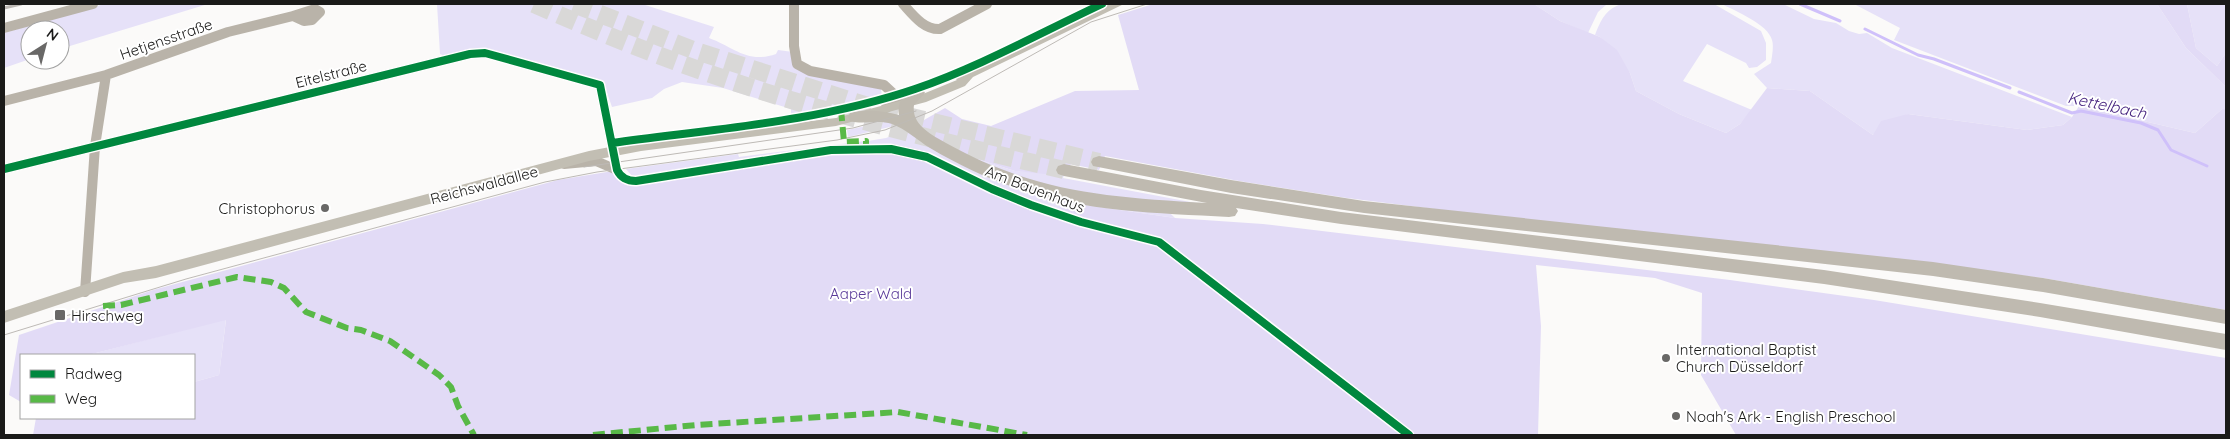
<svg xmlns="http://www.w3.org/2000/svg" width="2230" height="439" viewBox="0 0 2230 439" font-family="Quicksand,sans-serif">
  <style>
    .green { fill: #e6e1f8 }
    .forest { fill: #e2dbf6 }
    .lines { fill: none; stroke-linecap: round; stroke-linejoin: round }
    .stream { stroke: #cfc0fa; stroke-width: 3 }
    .motorway-tunnel { stroke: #d9d8d7; stroke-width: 18; stroke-dasharray: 18 9; stroke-linecap: butt }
    .minor { stroke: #b9b3a9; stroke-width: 10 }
    .secondary { fill: #c2beb3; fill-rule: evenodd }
    .motorway { fill: #bfbab0; fill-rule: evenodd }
    .tram { stroke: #bebab6; stroke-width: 1 }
    .rail { stroke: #bebab6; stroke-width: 3 }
    .quiet { stroke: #58b947; stroke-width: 6; stroke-dasharray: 12 6; stroke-linecap: butt }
    .cycleway-casing { stroke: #fff; stroke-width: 11 }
    .cycleway { stroke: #00873e; stroke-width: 8 }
    .poi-dot { fill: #696867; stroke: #fff; stroke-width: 2 }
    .labels { text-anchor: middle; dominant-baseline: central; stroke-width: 4; stroke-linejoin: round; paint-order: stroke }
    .street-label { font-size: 15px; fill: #1a1a19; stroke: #fff }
    .poi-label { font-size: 15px; fill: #1a1a19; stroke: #fff; text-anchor: start }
    .park-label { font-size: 15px; fill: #5a3a99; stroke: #fff }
    .water-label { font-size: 16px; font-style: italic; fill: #44217e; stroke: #fff }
  </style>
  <rect width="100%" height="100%" fill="#fbfaf9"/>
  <path class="green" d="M104,4H208L60,49V30H30V59L4,68V33Z
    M437,4H642L714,27L709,38C734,47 747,64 776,54L778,50L793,52L795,62L881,89L882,96L791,117V109L723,88L682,82L664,89L652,98L612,107L603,81L488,49L445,56L440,54Z
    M1534,4H1605L1606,5L1598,12L1588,33L1560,21Z
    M1621,4H1714L1761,31L1766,43V60L1757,67L1749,68L1746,63L1707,44L1683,81L1752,110L1740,124L1726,133L1679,114L1636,91L1630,73L1600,37L1595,35C1601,20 1605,10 1621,4Z
    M1722,4H1783L1814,19L1836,23L1849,31L1859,34L1867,33L1892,48L2072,117L2063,125L2027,130L1908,114L1873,135L1810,91L1767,88L1754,74L1771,63C1772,56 1774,46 1772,40C1768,24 1735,11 1722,4Z
    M1854,4H2157L2186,48L2226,87V109H2222L2195,133L2079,106H2066L1894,40L1900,28Z
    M2187,4H2226V53L2217,66L2196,48Z
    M889,121L898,125L848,137L847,130Z
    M907,130L992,175L1170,213L1175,218L1065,202L1060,209L869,147L868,141L886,138Z
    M865,141L866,145L643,177L632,176L626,169L738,154L739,157Z
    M958,153L1015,171L1065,173L1063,178L1201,204L1203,207L1048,189Z
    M226,319L219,375L194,382V355H88Z"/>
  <path class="forest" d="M1153,4H1534L1560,21L1600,37L1617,50L1630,73L1636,91L1679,114L1726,133L1740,124L1767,88L1810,91L1873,135L1881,121L1908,114L2027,130L2063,125L2072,117L2079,106L2195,133L2222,109H2226V310L2043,278L1506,218L1347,198L1239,181L1105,156L1099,170L1071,164L1065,173L1045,174L1015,171L958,153L937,142L917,124L945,108L962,119L991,126L1075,91L1139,90L1118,15Z
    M2157,4H2187L2196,48L2217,66L2226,53V87L2186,48Z
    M875,150L925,158L1033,208L1042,203L1060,209L1065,202L1175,218L1263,224L1730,280L1874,300L2226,358V435H1736L1701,375L1702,293L1655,278L1536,265L1541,326L1538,435H33L36,418H194V382L219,375L226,320L88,355H21V402L9,395L19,335L153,290L558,180L613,171L620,179L832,153Z"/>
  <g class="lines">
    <path class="stream" d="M1800,4L1840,21
      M1865,29L1918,55L1934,59L2010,88
      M2019,92L2072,113L2081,111L2141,123L2158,130L2171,150L2207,166"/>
    <path class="motorway-tunnel" d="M534,4C598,32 662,58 728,80C838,117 951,144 1064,170
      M574,4L693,50L874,108L1099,162"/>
    <path class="minor" d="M794,4V46L797,64L810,71L884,85L898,98L896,102L886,108
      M903,4C913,15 924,30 940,29L987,4
      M315,9L320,12L312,20L304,21L293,16Z
      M4,28L93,4
      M4,101L106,75L228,32L293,16
      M564,164L596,161L617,170
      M4,169L470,54L485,53L600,85L617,170C621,178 627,181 636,181L831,150L891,149L927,157L992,189L1031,205L1081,222L1159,242L1409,435
      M85,292L95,146L106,75"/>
    <path class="secondary" d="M1108,4H1124L973,77L965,86L926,102L836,126L641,151L589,161L156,278L124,283L4,323V311L123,272L156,266L589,151L641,141L836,118L918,96L957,80L954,77L956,74L969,70L1041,33Z"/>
    <path class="motorway" d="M917,88L923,89L925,93L914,105C911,125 932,135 946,143C1036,193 1107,197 1207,203L1064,176L1058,174L1056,170L1058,166L1064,164L1201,190L1341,212L1824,270L2040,303L2226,334V350L2040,317L1824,284L1341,224L1236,208L1238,211L1235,216L1229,217C1157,213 1085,212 1016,188C986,178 957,164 930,148C917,140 906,129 892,124C878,119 864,125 850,121L848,117L850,113C865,109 884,111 899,115C896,103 905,91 917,88Z
      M1099,156L1231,180L1364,201L1933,262L2043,278L2226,310V324L2043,292L1933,276L1364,213L1231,193L1093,166L1091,162L1093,158Z"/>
    <path class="tram" d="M584,167L853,128L916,111
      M4,335L186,279L545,182L597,172L837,140L885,130L932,111L1091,22L1147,4"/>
    <path class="rail" d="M4,8L21,4"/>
    <path class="quiet" d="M841,109L844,142L866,141V149
      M103,306L121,305L237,277L271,282L284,288L306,312L347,328L361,330L390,341L439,375L451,387L458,406L474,435
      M593,435L696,425L898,412L1027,435"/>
    <g class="cycleway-casing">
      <path id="cycleway" d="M612,143C713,129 818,122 915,89C979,67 1040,33 1102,4
        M4,169L470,54L485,53L600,85L617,170C621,178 627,181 636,181L831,150L891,149L927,157L992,189L1031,205L1081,222L1159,242L1409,435"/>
    </g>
    <use href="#cycleway" class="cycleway"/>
  </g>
  <g class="poi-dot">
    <circle cx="325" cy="208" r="5"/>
    <rect x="54" y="309" width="12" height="12" rx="2.5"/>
    <circle cx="1666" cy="358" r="5"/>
    <circle cx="1676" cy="416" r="5"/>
  </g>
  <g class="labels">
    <g class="street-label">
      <text transform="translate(166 39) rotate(-19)">Hetjensstraße</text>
      <text transform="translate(331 74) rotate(-14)">Eitelstraße</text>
      <text transform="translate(484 185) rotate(-15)">Reichswaldallee</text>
      <text transform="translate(1035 189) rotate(21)">Am Bauenhaus</text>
    </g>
    <g class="poi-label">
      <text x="315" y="208" text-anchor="end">Christophorus</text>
      <text x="71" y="315">Hirschweg</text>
      <text x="1676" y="349">International Baptist<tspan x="1676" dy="17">Church Düsseldorf</tspan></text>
      <text x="1686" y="416">Noah's Ark - English Preschool</text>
    </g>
    <g class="park-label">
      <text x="871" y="293">Aaper Wald</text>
    </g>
    <g class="water-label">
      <text transform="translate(2107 105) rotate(12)">Kettelbach</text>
    </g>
  </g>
  <rect width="2230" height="439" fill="none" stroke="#1a1a19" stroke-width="10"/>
  <rect x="20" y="354" width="175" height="65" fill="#ffffff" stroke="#a3a3a3"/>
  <rect x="30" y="370" width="25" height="8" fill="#00873e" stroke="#a3a3a3"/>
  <text x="65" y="379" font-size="15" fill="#1a1a19">Radweg</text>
  <rect x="30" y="395" width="25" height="8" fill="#58b947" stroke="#a3a3a3"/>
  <text x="65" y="404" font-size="15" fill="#1a1a19">Weg</text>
  <g transform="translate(45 45) rotate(36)"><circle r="24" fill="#ffffff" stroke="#a3a3a3"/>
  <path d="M0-4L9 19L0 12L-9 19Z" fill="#696867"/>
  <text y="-8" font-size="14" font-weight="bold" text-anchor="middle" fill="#1a1a19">N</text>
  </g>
</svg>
